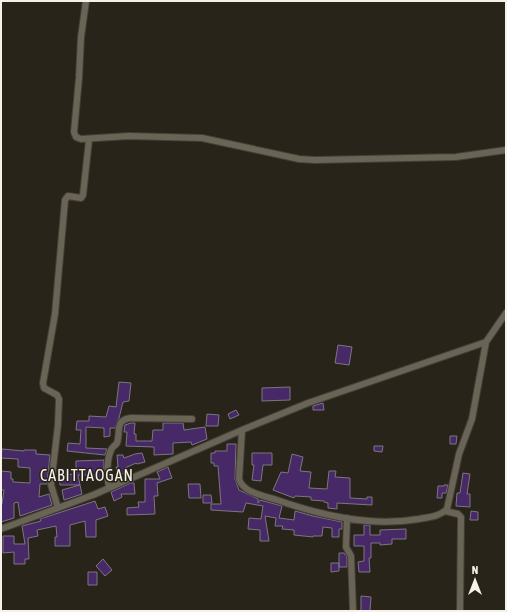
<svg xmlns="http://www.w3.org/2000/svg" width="507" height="612" viewBox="0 0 507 612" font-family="'Asap Condensed',sans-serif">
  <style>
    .building { fill: #482967; stroke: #7b7683 }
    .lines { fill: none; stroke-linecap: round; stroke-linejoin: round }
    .minor-casing { stroke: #443f37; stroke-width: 8 }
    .minor { stroke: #6a6457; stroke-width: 6 }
    .labels { text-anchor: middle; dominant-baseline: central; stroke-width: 3; stroke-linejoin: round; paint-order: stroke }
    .quarter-label { font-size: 16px; letter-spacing: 1px; fill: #f5f2ea; stroke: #292419 }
  </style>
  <rect width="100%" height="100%" fill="#292419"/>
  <path class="building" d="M338,345L352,347L349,365L335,363Z
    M119,382L131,383L129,401L123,402L119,418L115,428H110V436L104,437V428L86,427V448L107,449L105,455L67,451L68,443L80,444L81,430H76L77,421H89V416L106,417L109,406L116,407Z
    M290,387V400L262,401V388Z
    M323,403L324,410H313V406Z
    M236,410L239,415L230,419L228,414Z
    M207,414L219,415L218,426H206Z
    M131,423H135L134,434H136V441H152L153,430H163V423H183L184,430L205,427L207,439L192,445L191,442L173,443V454L154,455V447L126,446L127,432H124L125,425Z
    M450,436H457L456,444H450Z
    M227,444H236L235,479L239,490L258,499V503L260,500L282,506L279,518L294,520L295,511L313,516L342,522V529H339V537H332V528L323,527L322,536H313V537L294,535V530L282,529L283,526H275L276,518L265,516L269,541H260V530L248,529L249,518L261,519L263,506L246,503L243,512L211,510V504H221L218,466H214V463H211V453H215V451H227Z
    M374,446H383L382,452L374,451Z
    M2,449L24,451V450H36V454L50,455L47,484H40L39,497L49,494L52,505L20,516L18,502L14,503V518L1,522V504H2L4,490H1V471L11,472V479H13V482L30,483V468L18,467V459L1,458Z
    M142,453L145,462L137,464L136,463L125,468L126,473L118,475L116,467H118L117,455H123L124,458L135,454Z
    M252,453H272V465H263L261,481L252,480L254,465H252Z
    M292,454L303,457L300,471L311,472L309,488L327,489L329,471H336L335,477L350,478V498L367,499V497H372V505L337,503V509L328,508V503L324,502V501L311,500V497L295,496L294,498L273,490L281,472L288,473Z
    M104,460L103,479H94V475H78L80,485H60L59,475L76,474V461Z
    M168,467L172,478L157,483L158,496H154L155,514L127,515V508L139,507L138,502H145V479H160L157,472Z
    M463,473L470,474L467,494H470V507L456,506L457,493H460Z
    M131,483H134L135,494H121L122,497L114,501L111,492Z
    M188,484H200L201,498H189Z
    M80,485L82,494L64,500L62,490Z
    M444,485H448L446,493H442V498H437L438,486H444Z
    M203,495H211L212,503H203Z
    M95,501L98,509L105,507L108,516L96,520V537H86L85,521L70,525V546H55V537H57L56,526L37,530L38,536L28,538L29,559H25V564H14V552L3,553V536H14V544H25L22,526L41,521L40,519Z
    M471,511L478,512V520H470Z
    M364,525H370V535H380V530L406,529V539H392V544L380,545V543H371V558H369L370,572H359L358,562L364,561V546H354V535H364Z
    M339,553H344L347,557V567H339Z
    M103,559L112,570L105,576L96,566Z
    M331,563H339V571L331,572Z
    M88,572H97V585H88Z
    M361,596L371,597L370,611H361Z"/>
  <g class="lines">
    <g class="minor-casing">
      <path id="minor" d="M86,1L81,37L79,78L74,132L76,137L81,139L129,136L202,138L299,159L315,160L456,157L506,150
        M242,430L239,479C243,493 265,496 277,500C323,516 371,527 419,519C429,517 439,517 447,509L459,454L472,419L486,342L506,313
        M109,488C107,476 106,462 111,450C112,447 115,446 117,443C121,432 114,420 131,418L192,419
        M58,508L51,485L58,425L59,399L57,395L44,388L43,383L55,314L65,200L68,196L81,198L83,195L89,140
        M445,511L458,514L461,517L460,611
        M347,518L346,547L351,556L353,611
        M1,529L93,495L242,430L308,403L486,342"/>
    </g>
    <use href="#minor" class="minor"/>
  </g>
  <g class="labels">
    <g class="quarter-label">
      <text x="87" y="475">CABITTAOGAN</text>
    </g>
  </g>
  <rect width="507" height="612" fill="none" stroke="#f5f2ea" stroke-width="4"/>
  <g transform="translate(475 580)" stroke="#292419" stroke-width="3" paint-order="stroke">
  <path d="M0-3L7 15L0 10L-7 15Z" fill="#f5f2ea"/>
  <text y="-6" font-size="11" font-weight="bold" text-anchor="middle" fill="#f5f2ea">N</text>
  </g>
</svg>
